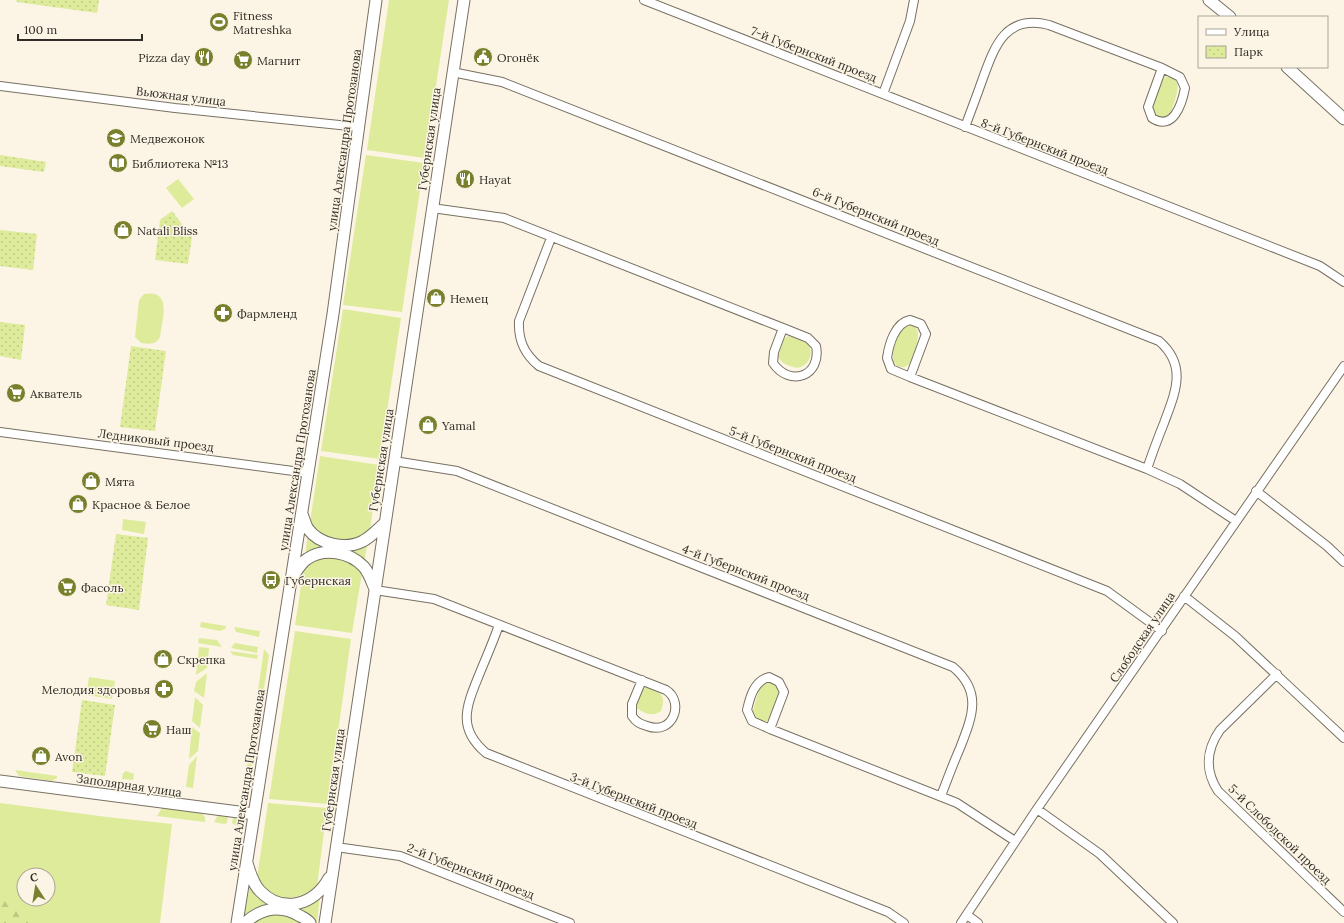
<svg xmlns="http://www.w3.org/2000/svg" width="1344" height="923" viewBox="0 0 1344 923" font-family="Lora,serif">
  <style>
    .grass { fill: #ddeb9a; fill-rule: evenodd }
    .forest { fill: url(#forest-firs) }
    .park { fill: url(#park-dots) }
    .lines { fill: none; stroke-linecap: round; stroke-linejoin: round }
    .street-casing { stroke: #787163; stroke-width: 10 }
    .secondary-casing { stroke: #787163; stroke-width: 13 }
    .street { stroke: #fff; stroke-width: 8 }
    .secondary { stroke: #fff; stroke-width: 11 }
    .labels { text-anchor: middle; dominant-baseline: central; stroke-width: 3; stroke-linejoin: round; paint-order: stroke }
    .poi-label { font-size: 12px; fill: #302d27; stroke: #fcf5e5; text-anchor: start }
    .street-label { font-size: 12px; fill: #302d27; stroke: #fcf5e5 }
  </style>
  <defs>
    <pattern id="forest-firs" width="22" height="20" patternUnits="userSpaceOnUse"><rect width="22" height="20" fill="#ddeb9a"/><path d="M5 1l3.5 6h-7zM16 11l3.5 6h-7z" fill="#beca85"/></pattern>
    <pattern id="park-dots" width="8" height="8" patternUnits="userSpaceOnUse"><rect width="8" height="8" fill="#ddeb9a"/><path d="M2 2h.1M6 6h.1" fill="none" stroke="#beca85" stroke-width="1.8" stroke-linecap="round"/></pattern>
  </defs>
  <rect width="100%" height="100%" fill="#fcf5e5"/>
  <path class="grass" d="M389,0H449L425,158L367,150Z
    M1165,77C1188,75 1173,104 1170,115L1167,118L1156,119L1152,109L1159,84Z
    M366,155L424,163L402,312L343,305Z
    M178,179L194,199L182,208L166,188Z
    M144,294C173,289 162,320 160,337C156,345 149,344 141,343L135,337L139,300Z
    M343,309L401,318L380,459L321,451Z
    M906,325C928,323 914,352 910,363C906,368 900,369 895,364C889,356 898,331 906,325Z
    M788,336C794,338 801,340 806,343C817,351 807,374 790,366C784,364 781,362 778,357L784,339Z
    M320,456L379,465L370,530C348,547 327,543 310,522Z
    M123,519L146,522L144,534L122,530Z
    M308,533L316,540H368L364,563L356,557H305Z
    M322,557C342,557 349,559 362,573L352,633L295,625L304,567L310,562Z
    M201,622L226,626L225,629L220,631L200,627Z
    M234,627L260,631L259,637L236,632Z
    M295,631L351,639L328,804L269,799Z
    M199,638L217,640L222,647L198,643Z
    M235,643L258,647L257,653L231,648Z
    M199,647L209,648L207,668L196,675Z
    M264,649L269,655L248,796L243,795Z
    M230,651L258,655L257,659L233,655Z
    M207,673L204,698L194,691L196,682Z
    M89,677L115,681L112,699L86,695Z
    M766,681L775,682L779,692L770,719L764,723L757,722L752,713L760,687Z
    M646,687C660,693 667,694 661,711C653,717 644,714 637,708C635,700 640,691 646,687Z
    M195,697L203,705L200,728L192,721Z
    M192,727L200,733L198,751L189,759Z
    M197,756L193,788L186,787L189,765Z
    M15,770L57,776V778L52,781L19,776Z
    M126,771L134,774L133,780L122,779L123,773Z
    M122,784L138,786L134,792L125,789Z
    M0,803L107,817L172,824L160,923H0ZM24,875H48V899H24Z
    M268,803L327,808L317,887C294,902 274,904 257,878Z
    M162,808L201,812L205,817V822L157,816Z
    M218,815L228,816L227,823L224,824L214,822Z
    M233,817L239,820L242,829L232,823Z
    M250,884L272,905L257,908L244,917Z
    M320,895L317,923H313L295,907Z
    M274,911L288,914L304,923H250Z"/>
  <path class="forest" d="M0,887L26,908L33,923H0Z"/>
  <path class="park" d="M16,0H99L97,13L17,2Z
    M0,155L46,162L44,172L0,166Z
    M172,211L192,237L188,264L155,260L160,220Z
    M0,230L37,234L33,270L0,266Z
    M0,322L25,325L21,360L0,356Z
    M131,346L166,351L155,431L120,427Z
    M116,534L148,538L139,610L106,605Z
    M82,700L115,705L105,776L72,772Z"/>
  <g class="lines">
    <g class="street-casing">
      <path id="street" d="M644,0L1320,266L1344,282
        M452,72L502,82L1159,341C1188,366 1175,393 1164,423C1158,438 1152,454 1147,469
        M0,86L175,108L359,127
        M883,94L910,21L914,0
        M965,127C971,111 977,95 983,78C995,45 1006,14 1049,25L1162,68L1148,107L1152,118C1173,132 1182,104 1185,88L1180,77L1162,68
        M432,208L504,218L783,328L774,352L773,363C790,388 822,376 816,346L808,338L783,328
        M551,238L519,321C518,340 524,354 539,366L1107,591L1162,631
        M910,377L891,369L887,358C889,344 895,323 910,320L921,324L926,334L910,377L1147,469L1180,484L1236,521
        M0,432L308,473
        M394,461L457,471L953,667C983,692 972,717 960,748C953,764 947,780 941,796
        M1256,491L1327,546L1344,562
        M375,590L434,599L666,690C685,702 673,736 647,726C640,724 636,722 632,716V704L642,680
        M1184,596L1235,636L1344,738
        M499,625C493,642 486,658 479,675C467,705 456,728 486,753L888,912L904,923
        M1277,674L1220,730C1206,750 1205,771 1218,791L1344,912
        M770,729L752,721L747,710C750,697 754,681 769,677L779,682L784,692L770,729L957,803L1015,841
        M1037,809L1100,854L1173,923
        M336,847L400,856L570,923
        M967,915L978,923
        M961,923L1037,809L1344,366"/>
    </g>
    <g class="secondary-casing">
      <path id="secondary" d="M1209,0L1230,17
        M1287,67L1344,119
        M302,514C304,519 305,524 308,529C320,545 346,550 363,541C371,537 378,529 385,523
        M293,576C297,570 301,563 307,559C324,547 350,552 364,567C369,573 372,582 375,589
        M0,781L254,814
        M247,863C250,873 253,884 260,891C283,915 315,904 329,878
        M237,923L333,314L376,0
        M245,923C261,908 281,904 300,916C304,918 307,919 310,923
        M325,923L464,0"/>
    </g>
    <use href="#street" class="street"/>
    <use href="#secondary" class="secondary"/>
  </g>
  <defs>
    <g id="stadium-disc" transform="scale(1)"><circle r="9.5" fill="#78802c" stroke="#fcf5e5"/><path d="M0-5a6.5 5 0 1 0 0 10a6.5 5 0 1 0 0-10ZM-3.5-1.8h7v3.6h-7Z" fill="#fff"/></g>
    <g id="restaurant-disc" transform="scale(1)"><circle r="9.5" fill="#78802c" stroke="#fcf5e5"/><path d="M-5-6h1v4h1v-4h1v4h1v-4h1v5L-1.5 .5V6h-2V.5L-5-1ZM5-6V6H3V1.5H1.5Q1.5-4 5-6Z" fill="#fff"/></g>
    <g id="civic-disc" transform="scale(1)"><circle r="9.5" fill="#78802c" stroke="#fcf5e5"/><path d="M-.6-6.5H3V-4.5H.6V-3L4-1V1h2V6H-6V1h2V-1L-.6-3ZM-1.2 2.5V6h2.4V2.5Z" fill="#fff"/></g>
    <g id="supermarket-disc" transform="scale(1)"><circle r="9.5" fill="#78802c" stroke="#fcf5e5"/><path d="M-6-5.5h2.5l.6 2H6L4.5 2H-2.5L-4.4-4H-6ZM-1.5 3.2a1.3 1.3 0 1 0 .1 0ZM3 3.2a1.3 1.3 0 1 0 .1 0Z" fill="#fff"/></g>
    <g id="school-disc" transform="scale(1)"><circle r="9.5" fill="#78802c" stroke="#fcf5e5"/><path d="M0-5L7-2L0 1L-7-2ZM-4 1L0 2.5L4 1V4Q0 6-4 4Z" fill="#fff"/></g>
    <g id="library-disc" transform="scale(1)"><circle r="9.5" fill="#78802c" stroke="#fcf5e5"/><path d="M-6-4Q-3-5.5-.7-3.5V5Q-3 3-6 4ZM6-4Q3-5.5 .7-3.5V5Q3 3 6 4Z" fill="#fff"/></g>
    <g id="shop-disc" transform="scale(1)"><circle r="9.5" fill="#78802c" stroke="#fcf5e5"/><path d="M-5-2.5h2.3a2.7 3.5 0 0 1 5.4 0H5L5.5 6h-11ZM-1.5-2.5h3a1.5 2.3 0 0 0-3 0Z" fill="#fff"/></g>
    <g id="pharmacy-disc" transform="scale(1)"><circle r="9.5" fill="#78802c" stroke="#fcf5e5"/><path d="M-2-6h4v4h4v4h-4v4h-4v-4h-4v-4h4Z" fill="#fff"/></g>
    <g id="bus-disc" transform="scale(1)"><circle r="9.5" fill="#78802c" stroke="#fcf5e5"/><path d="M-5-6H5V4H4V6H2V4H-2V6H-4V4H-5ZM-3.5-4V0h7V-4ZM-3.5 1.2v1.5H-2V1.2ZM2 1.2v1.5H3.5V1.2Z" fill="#fff"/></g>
  </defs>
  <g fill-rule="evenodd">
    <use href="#stadium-disc" x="219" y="22"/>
    <use href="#restaurant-disc" x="204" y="57"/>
    <use href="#civic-disc" x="483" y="57"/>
    <use href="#supermarket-disc" x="243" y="60"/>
    <use href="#school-disc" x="116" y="138"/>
    <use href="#library-disc" x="118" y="163"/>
    <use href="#restaurant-disc" x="465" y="179"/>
    <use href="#shop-disc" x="123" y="230"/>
    <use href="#shop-disc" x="436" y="298"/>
    <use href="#pharmacy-disc" x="223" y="313"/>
    <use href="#supermarket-disc" x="16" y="393"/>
    <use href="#shop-disc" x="428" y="425"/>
    <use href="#shop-disc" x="91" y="481"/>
    <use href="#shop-disc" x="78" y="504"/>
    <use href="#bus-disc" x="271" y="580"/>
    <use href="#supermarket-disc" x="67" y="587"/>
    <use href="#shop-disc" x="163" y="659"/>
    <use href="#pharmacy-disc" x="164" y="689"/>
    <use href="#supermarket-disc" x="152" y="729"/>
    <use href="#shop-disc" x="41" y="756"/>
  </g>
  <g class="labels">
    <g class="poi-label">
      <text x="233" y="15">Fitness<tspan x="233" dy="14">Matreshka</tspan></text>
      <text x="190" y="57" text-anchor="end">Pizza day</text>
      <text x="497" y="57">Огонёк</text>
      <text x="257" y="60">Магнит</text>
      <text x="130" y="138">Медвежонок</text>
      <text x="132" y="163">Библиотека №13</text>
      <text x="479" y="179">Hayat</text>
      <text x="137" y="230">Natali Bliss</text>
      <text x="450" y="298">Немец</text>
      <text x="237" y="313">Фармленд</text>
      <text x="30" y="393">Акватель</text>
      <text x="442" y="425">Yamal</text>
      <text x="105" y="481">Мята</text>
      <text x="92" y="504">Красное &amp; Белое</text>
      <text x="285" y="580">Губернская</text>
      <text x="81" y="587">Фасоль</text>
      <text x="177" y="659">Скрепка</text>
      <text x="150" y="689" text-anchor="end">Мелодия здоровья</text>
      <text x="166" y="729">Наш</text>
      <text x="55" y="756">Avon</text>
    </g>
    <g class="street-label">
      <text transform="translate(814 54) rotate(21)">7-й Губернский проезд</text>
      <text transform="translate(181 96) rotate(7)">Вьюжная улица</text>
      <text transform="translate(429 139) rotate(-82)">Губернская улица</text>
      <text transform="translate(344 140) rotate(-82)">улица Александра Протозанова</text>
      <text transform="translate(1045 146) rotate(21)">8-й Губернский проезд</text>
      <text transform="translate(876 216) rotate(22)">6-й Губернский проезд</text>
      <text transform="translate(156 440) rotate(7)">Ледниковый проезд</text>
      <text transform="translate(793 454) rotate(21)">5-й Губернский проезд</text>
      <text transform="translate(297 460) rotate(-81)">улица Александра Протозанова</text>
      <text transform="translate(381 460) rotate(-81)">Губернская улица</text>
      <text transform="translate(746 572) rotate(21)">4-й Губернский проезд</text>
      <text transform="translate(1142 637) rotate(-56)">Слободская улица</text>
      <text transform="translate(246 780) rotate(-81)">улица Александра Протозанова</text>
      <text transform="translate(333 780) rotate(-82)">Губернская улица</text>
      <text transform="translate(129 785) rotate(8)">Заполярная улица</text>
      <text transform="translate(634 800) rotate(21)">3-й Губернский проезд</text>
      <text transform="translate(1280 834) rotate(44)">5-й Слободской проезд</text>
      <text transform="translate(471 871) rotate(21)">2-й Губернский проезд</text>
    </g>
  </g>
  <rect x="1198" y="16" width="130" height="52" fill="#fcf5e5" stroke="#aaa599"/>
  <rect x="1206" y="29" width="20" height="6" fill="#ffffff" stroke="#aaa599"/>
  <text x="1234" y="36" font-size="12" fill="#302d27">Улица</text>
  <rect x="1206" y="46" width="20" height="12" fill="url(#park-dots)" stroke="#aaa599"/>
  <text x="1234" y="56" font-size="12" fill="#302d27">Парк</text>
  <g transform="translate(36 887) rotate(348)"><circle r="19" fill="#fcf5e5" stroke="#aaa599"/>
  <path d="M0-3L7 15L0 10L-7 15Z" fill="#78802c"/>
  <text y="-6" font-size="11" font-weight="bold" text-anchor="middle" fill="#302d27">С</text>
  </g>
  <path d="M18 34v6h124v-6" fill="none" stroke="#302d27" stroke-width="2"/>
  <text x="24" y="34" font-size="12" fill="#302d27" stroke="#fcf5e5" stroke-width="3" paint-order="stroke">100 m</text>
</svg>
